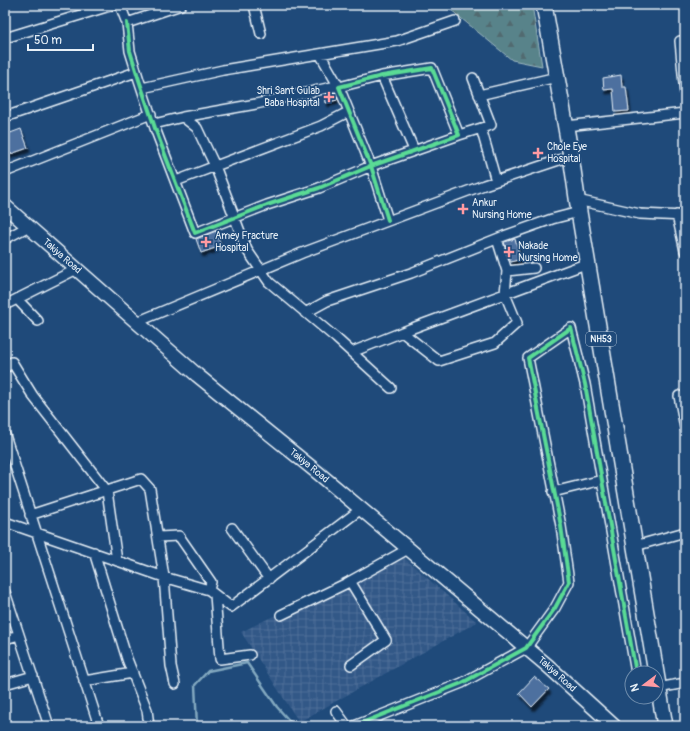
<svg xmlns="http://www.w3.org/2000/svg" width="690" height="731" viewBox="0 0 690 731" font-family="Pangolin,sans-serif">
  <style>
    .industrial { fill: url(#industrial-grid) }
    .forest { fill: url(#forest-firs); stroke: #a0bac1 }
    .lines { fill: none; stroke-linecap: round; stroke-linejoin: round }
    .stream { stroke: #83a9c0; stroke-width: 2.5 }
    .building { fill: #4e6f9f; stroke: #e8f1f8; filter: url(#shadow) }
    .minor-casing { stroke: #e8f1f8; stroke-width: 12 }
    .secondary-casing { stroke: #e8f1f8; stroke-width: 16 }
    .trunk-casing { stroke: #e8f1f8; stroke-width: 18 }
    .minor { stroke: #1f4a7a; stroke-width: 9 }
    .secondary { stroke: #1f4a7a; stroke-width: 13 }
    .trunk { stroke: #1f4a7a; stroke-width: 15 }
    .cycleway-casing { stroke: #1f4a7a; stroke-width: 6 }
    .cycleway { stroke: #5adb95; stroke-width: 4 }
    .poi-dot { fill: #ff9aa2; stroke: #1f4a7a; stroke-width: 1.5 }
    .labels { text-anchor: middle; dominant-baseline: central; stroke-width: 3; stroke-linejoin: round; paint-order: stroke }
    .shield { fill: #1f4a7a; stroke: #acbfd2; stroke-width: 1 }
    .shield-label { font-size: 9px; font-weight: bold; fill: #e8f1f8 }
    .poi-label { font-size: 10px; fill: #e8f1f8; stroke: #1f4a7a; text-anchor: start }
    .street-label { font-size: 10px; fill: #e8f1f8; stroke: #1f4a7a }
  </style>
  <defs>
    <pattern id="industrial-grid" width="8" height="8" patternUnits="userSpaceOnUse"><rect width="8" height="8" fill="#315887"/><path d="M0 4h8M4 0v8" fill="none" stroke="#4f7099"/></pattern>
    <pattern id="forest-firs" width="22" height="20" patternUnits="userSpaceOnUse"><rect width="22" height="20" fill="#58838a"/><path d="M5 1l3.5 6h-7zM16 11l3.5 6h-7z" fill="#516b70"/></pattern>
    <filter id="shadow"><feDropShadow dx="2" dy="4" stdDeviation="1" flood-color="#0009"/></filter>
  </defs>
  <rect width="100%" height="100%" fill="#1f4a7a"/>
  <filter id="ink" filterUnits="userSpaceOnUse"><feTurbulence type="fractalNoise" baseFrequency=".025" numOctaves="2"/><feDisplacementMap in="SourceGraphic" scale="8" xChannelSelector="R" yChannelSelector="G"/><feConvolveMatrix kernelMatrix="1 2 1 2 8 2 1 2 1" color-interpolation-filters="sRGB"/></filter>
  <g filter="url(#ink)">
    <path class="industrial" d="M400,554L477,622L299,722L241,632Z"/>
    <path class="forest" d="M445,5H532L542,66L512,60Z"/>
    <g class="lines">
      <path class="stream" d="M197,726L195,685L208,671L247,663L277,707L294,726"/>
    </g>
    <path class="building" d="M621,75L622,87H626L629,111L615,112L613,89L604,90L603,78Z
      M335,93L337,100L326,103L324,95Z
      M21,129L28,148L5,156V135Z
      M216,231L221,246L201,253L196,239Z
      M515,239L521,259L511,262L504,242Z
      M534,677L549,689L532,707L519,693Z"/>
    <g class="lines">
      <g class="minor-casing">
        <path id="minor" d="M120,5L127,23L181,5
          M254,5L261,34
          M127,23L130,51L139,80L156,131L195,233L267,205L319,188L371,166L339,87L382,76L432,68L459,135L371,166L388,220
          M5,38L113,5
          M680,41L685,95
          M320,54L339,87
          M382,76L414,150
          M142,88L223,70L397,41L455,21
          M479,95L557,77
          M5,117L136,72
          M183,117L197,128L215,166L247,250L269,282L336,338L391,388
          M154,124L183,117L256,104L332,87H339
          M566,126L685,113
          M481,128L496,181
          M459,135L491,125L473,78
          M5,172L151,114
          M176,181L321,126L348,112
          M577,200L640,214L685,216
          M677,215L685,251
          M5,239L29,226
          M497,239L507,271
          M17,299L38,321
          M5,305L77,269
          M305,313L327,301L411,273L504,236L552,219L579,212
          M137,322L302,253L484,185L571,156
          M402,332L439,361L495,343L517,323L505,294L507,271L534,268
          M352,352L410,329L588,263
          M5,368L12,362L33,396L107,491L117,561
          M679,396L685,428
          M5,435L99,726
          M553,492L602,480
          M30,515L141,479L150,489L164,577L171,666L175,684
          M5,522L164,577L209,590L231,607L361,509
          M232,528L269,579
          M158,537L179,536L211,582L209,590
          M635,546L685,532
          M94,552L127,659L147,710L149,726
          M350,581L386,640L351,665
          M5,592L49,726
          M215,595L220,659L250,655
          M281,615L347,583L408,549
          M5,639L19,635
          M84,681L133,673
          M5,684L33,676
          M658,688L685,683
          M336,711L347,726
          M354,726L462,683L526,648L555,608L569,582L561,526L528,358L571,328L585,384L636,673"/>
      </g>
      <g class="secondary-casing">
        <g id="secondary">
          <path id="s1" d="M5,206L197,375L317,472L548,666L614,726"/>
        </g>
      </g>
      <g class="trunk-casing">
        <path id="trunk" d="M544,5L571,156L579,212L656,673
          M656,673L665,726"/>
      </g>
      <use href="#minor" class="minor"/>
      <use href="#secondary" class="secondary"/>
      <use href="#trunk" class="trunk"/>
      <g class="cycleway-casing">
        <path id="cycleway" d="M127,23L130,51L139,80L156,131L195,233L267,205L319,188L371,166L339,87L382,76L432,68L459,135L371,166L388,220
          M354,726L462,683L526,648L555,608L569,582L561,526L528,358L571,328L585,384L636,673"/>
      </g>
      <use href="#cycleway" class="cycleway"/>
    </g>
  </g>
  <g class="poi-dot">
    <path d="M327 91h4v4h4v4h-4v4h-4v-4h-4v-4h4z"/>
    <path d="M536 147h4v4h4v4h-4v4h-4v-4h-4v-4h4z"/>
    <path d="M461 203h4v4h4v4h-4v4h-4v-4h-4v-4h4z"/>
    <path d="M204 236h4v4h4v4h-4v4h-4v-4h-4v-4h4z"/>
    <path d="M507 246h4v4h4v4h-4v4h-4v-4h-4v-4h4z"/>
  </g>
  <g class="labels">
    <rect class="shield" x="586" y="332" width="30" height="14" rx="3"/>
    <g class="shield-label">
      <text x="601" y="339">NH53</text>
    </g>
    <g class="poi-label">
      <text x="320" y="91" text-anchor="end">Shri Sant Gulab<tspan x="320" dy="12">Baba Hospital</tspan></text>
      <text x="547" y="147">Chole Eye<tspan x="547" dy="12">Hospital</tspan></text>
      <text x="472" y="203">Ankur<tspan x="472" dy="12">Nursing Home</tspan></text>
      <text x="215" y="236">Amey Fracture<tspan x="215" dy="12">Hospital</tspan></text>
      <text x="518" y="246">Nakade<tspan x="518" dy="12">Nursing Home</tspan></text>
    </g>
    <g class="street-label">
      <text stroke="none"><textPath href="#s1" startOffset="76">Takiya Road</textPath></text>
      <text stroke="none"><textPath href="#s1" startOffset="400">Takiya Road</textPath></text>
      <text stroke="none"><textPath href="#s1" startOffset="724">Takiya Road</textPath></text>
    </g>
  </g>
  <rect width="690" height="731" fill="none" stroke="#1f4a7a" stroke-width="20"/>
  <rect x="10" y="10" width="670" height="711" fill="none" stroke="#e8f1f8" stroke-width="1.5" filter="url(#ink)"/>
  <g transform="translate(644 685) rotate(254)"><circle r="19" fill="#1f4a7a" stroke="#6f8dac"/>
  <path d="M0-3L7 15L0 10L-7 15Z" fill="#ff9aa2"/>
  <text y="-6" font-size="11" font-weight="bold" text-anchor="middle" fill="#e8f1f8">N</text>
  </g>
  <path d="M28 44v6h65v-6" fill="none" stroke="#e8f1f8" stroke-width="2"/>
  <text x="34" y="44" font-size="12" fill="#e8f1f8" stroke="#1f4a7a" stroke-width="3" paint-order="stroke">50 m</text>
</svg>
